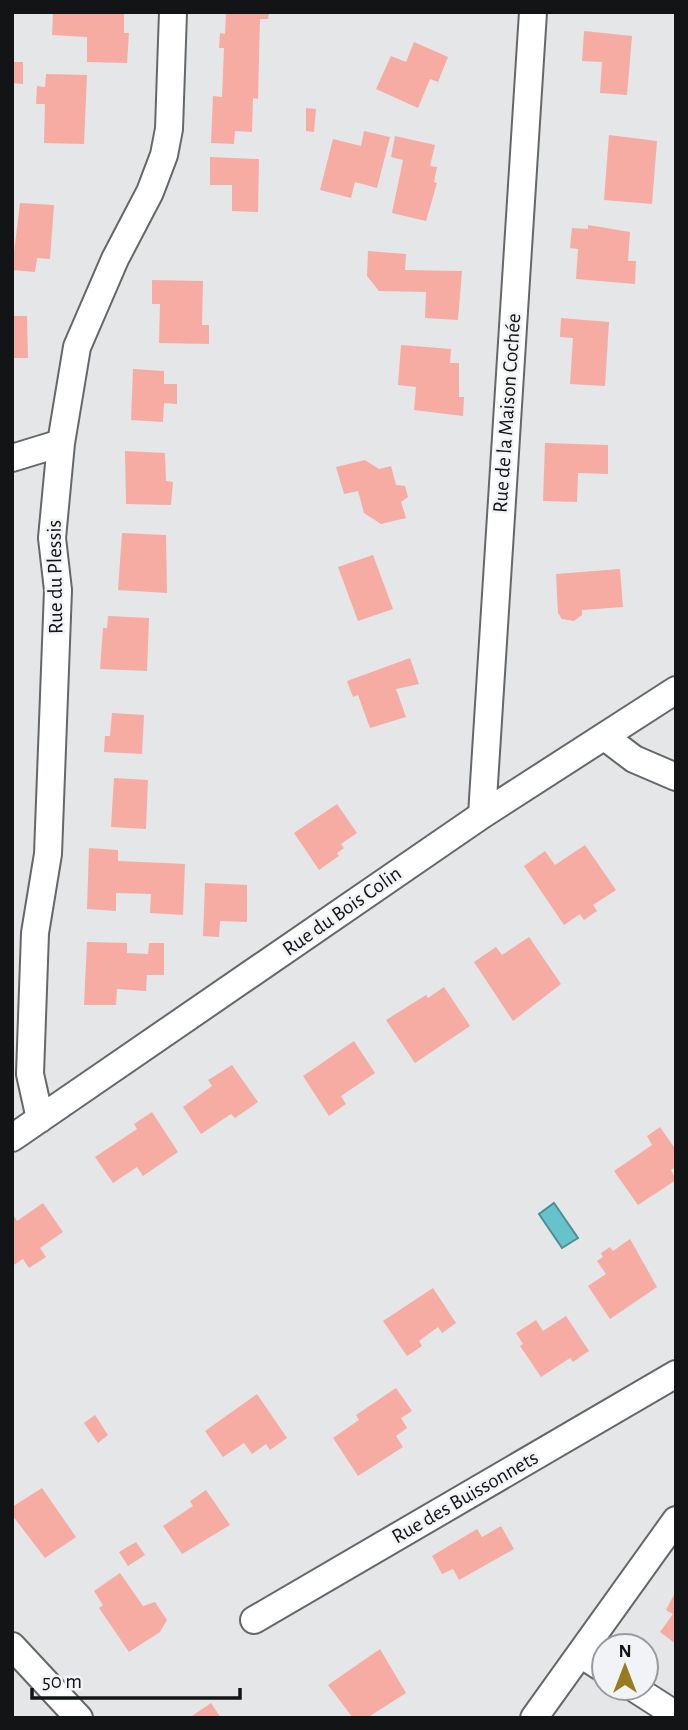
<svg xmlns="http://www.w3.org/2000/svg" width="688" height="1730" viewBox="0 0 688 1730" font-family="'Alegreya Sans',sans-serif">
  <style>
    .water { fill: #66c3cc; stroke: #4d8e95; stroke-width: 2 }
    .building { fill: #f6aca2 }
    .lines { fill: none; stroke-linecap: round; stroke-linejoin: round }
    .minor-casing { stroke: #656769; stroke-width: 30 }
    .minor { stroke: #fff; stroke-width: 26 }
    .labels { text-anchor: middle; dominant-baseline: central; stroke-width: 5; stroke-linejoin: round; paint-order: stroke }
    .street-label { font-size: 21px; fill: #131415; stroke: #f1f3f6 }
  </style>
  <rect width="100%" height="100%" fill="#e4e6e8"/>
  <path class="water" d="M554,1203L578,1238L562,1248L539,1214Z"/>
  <path class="building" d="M53,12H124V33H129L127,63L87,62V37L52,35Z
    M226,12H269L268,19H260L258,99L253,98L252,132L235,131L234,144L211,143L213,96L222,97L224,48H219L220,33L225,34Z
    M584,31L632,36L627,95L600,93L602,62L582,61Z
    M414,42L448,57L438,82L430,79L418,108L376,89L391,56L406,62Z
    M12,62H23V84L12,83Z
    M46,74L87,75L84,144L44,143L45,104H36L37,86L45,87Z
    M306,108L316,109L314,132L306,131Z
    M364,131L390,137L377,188L355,182L351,198L320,190L333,139L361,146Z
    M609,135L657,141L652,204L604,200Z
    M395,136L435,145L430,166L437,167L434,182L437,183L426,221L392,213L403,160L391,157Z
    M210,157L259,159L258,212L232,211V185H210Z
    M20,203L54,205L50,259L37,258L35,272L12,270Z
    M588,225L630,232L628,261H636L635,284L576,279L578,249L570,248L572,228L588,229Z
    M368,251L406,254L405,270L462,271L458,320L425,318L426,292L379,291L367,276Z
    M152,280L203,281L202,325H209V344L159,343L160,304H152Z
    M12,316H27L28,358H12Z
    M561,318L609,322L605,386L570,384L573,338L560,337Z
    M401,345L451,349L450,363H459V397H464L463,416L414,410L416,387L398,385Z
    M133,369L164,371V384H177V404L164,403L163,422L131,420Z
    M545,443L608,445V474L578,473L577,502L543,501Z
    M125,451L165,453L166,481L173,482L171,505L126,504Z
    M365,460L379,469L391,466L396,485L405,486L408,497L401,502L406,518L381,524L364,513L358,491L344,494L336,467Z
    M122,533L166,535L167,593L118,590Z
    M373,555L393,609L358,621L338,567Z
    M620,569L623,607L582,610V615L574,621L562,619L558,613L556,574Z
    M108,616L149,618L147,671L100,669L103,628H107Z
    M410,658L419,684L396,689L406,717L370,728L358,695L353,697L347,681Z
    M112,713L144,715L142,754L104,752L105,736H110Z
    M114,778L148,780L146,829L111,827Z
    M337,804L357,833L341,844L344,848L337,853L339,856L319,870L294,833Z
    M585,845L616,890L593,905L597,911L584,920L580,914L564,925L524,866L545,851L555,865Z
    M89,848L118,850V861L185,864L183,915L150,913L151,894L116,893V911L87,909Z
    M205,883L247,885V922L220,921L219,937L203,936Z
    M529,937L561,984L513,1021L474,962L496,947L502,955Z
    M87,942L127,943V953L148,954L149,943H164V975H147L146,991L117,989L116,1005H84Z
    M444,987L470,1026L415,1063L386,1020L426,995L428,998Z
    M354,1041L375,1073L341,1096L346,1104L329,1116L303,1076Z
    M232,1065L258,1102L235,1118L231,1114L201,1134L183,1107L212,1086L208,1080Z
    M152,1112L178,1152L143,1176L137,1167L113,1183L95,1157L137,1129L134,1124Z
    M660,1127L676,1150V1167L671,1170L676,1180L638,1205L614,1171L652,1145L647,1136Z
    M43,1203L63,1232L40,1248L46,1257L29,1268L23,1259L12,1266V1213L17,1221Z
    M630,1239L657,1287L610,1319L588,1286L606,1274L597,1261L603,1257L601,1253L610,1247L613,1251Z
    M433,1288L456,1323L442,1333L438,1327L419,1341L422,1346L407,1356L383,1321Z
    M566,1316L589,1351L573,1362L570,1358L541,1377L520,1346L523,1344L516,1333L536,1320L543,1331Z
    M396,1388L412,1411L401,1418L407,1428L396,1436L403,1447L358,1476L333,1438L359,1420L356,1415Z
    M257,1394L287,1438L270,1450L266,1444L252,1454L244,1443L223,1457L205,1431Z
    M95,1415L108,1435L98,1443L84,1423Z
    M42,1488L76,1537L45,1558L12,1515V1507Z
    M206,1490L230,1525L182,1554L163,1526L193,1506L190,1501Z
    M501,1526L514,1549L459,1580L453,1569L442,1574L432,1556L477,1529L482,1537Z
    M136,1542L145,1555L128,1566L119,1552Z
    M120,1573L143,1606L155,1602L167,1620L160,1632L129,1652L99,1608L103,1605L94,1591Z
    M676,1591V1644L660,1632L673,1614L666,1610Z
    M380,1649L406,1693L367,1718H353L328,1685Z
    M211,1703L221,1718H189Z"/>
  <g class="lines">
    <g class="minor-casing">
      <path id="minor" d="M12,458L61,443
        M605,737L634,759L676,777
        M482,815L533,12
        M40,1119L30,1074L35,933L48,854L58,590L52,538L61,443L77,347L115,259L150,192L164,155L169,129L173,12
        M12,1138L482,815L676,690
        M254,1620L676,1374
        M12,1646L79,1718
        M582,1655L604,1669
        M634,1688L676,1715
        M534,1718L676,1520"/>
    </g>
    <use href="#minor" class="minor"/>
  </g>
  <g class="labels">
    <g class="street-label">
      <text transform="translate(507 413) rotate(-86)">Rue de la Maison Cochée</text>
      <text transform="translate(55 577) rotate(-91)">Rue du Plessis</text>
      <text transform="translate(342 911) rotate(-35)">Rue du Bois Colin</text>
      <text transform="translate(465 1497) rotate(-30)">Rue des Buissonnets</text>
    </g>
  </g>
  <rect width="688" height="1730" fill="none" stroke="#131415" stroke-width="28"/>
  <g transform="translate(625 1667)"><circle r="33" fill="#f1f3f6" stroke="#989a9c" stroke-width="2"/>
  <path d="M0-5L12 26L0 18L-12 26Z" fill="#977b23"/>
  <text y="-10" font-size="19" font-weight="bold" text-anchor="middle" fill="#131415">N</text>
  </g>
  <path d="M32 1688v10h208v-10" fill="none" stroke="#131415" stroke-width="3.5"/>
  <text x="42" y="1688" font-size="21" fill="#131415" stroke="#f1f3f6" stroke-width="5" paint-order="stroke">50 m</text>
</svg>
